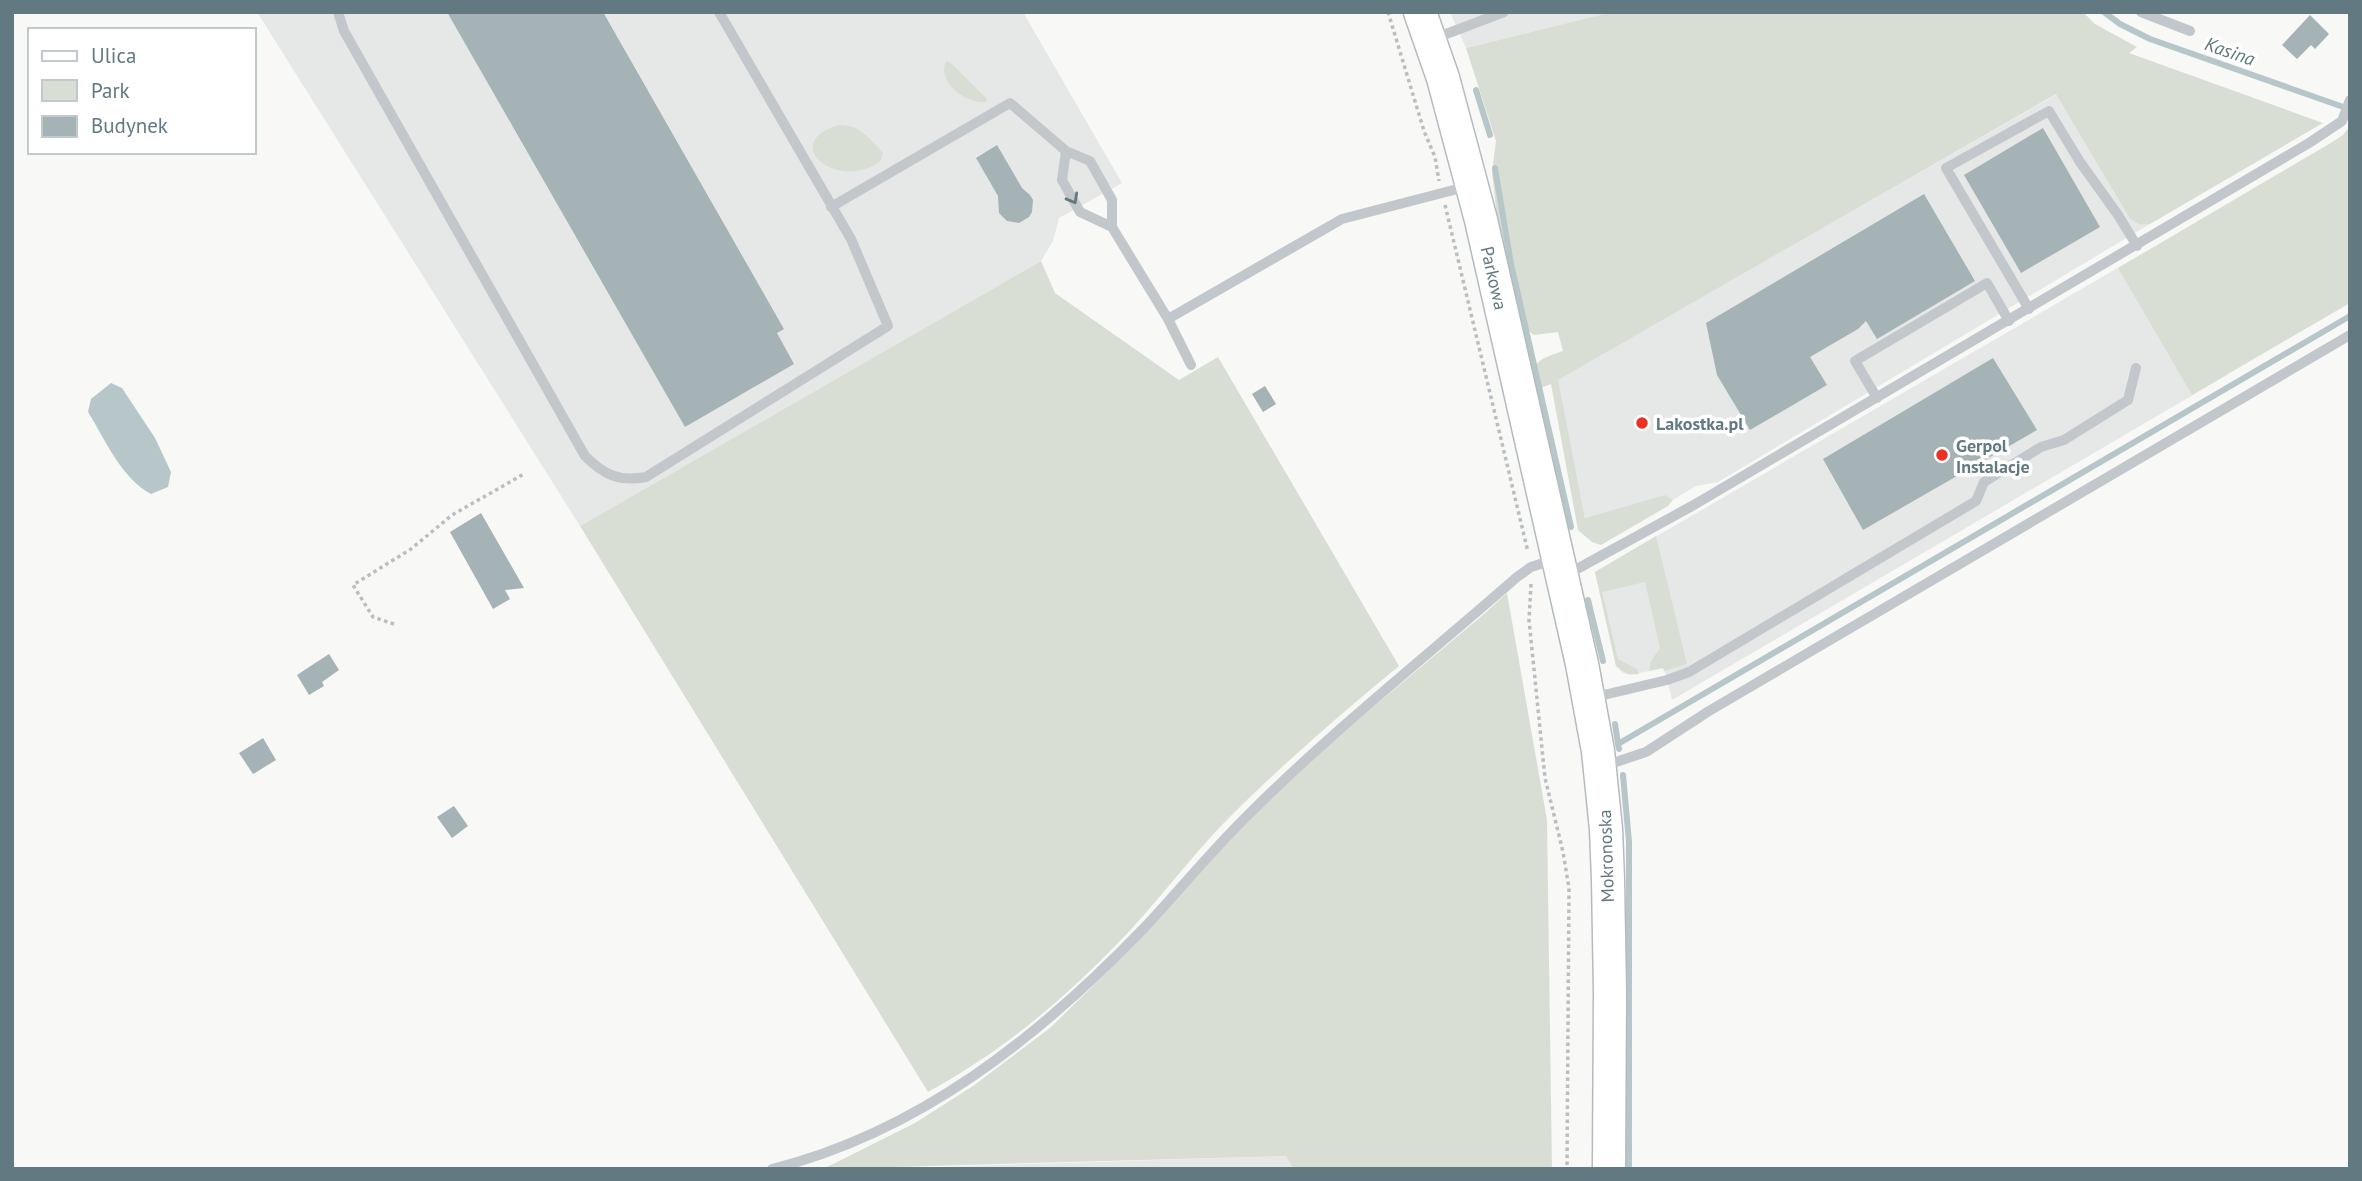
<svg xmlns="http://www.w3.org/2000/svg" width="2362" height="1181" viewBox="0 0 2362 1181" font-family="'PT Sans',sans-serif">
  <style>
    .built { fill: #e6e8e7 }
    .green { fill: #d9ded5 }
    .water { fill: #b7c7c9 }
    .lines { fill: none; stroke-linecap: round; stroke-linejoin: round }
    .stream { stroke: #b7c7c9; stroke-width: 6 }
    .building { fill: #a5b2b6 }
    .secondary-casing { stroke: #b3bbbf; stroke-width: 35 }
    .path { stroke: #b9bec0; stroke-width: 3.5; stroke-dasharray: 3.5 3.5; stroke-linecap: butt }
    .lane { stroke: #c1c7ca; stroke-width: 10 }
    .secondary { stroke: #fff; stroke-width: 32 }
    .oneway { stroke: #627982 }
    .poi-dot { fill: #e93225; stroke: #fff; stroke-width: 2.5 }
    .labels { text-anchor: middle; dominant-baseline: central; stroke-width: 7; stroke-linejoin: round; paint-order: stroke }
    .street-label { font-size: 18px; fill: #627982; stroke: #fff }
    .poi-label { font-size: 18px; font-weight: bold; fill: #627982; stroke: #fff; text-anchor: start }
    .water-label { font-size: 19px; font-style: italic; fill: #5e787c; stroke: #fff }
  </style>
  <rect width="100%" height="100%" fill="#f8f8f6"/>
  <path class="built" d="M257,12H1023L1122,183L1059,218L1053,241L1041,261L580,526Z
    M1450,12H1612L1466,48Z
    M2057,94L2130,219L2140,225L2150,224L1718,482L1696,486L1673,500L1665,496L1585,518L1557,380Z
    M2152,248L2227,375L1672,700L1664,668L1630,675L1623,673L1616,666L1595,572Z
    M1286,1156L1293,1169H876Z"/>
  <path class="green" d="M1612,12H2083L2095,24L2137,47L2129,53L2323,123L2150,224L2140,225L2130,219L2056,94L1558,380L1585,518L1665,495L1673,500L1668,506L1601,545L1592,542L1578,530L1551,384L1533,391C1529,362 1539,359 1563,351L1558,332L1534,335L1522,327L1514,310L1501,249L1492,173L1496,141L1466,48Z
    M946,61L951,63L987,99L986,102C967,104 936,83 946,61Z
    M839,125C860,124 870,139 883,153L880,162C834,192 779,142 839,125Z
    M2350,126V303L2192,395L2118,268L2329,144L2343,135Z
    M1041,261L1055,293L1179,380L1218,357L1399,666C1337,717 1277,769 1221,826C1186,863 1155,905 1119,942C1061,1002 1001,1052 928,1092L580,526Z
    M1656,536L1687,664L1664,671L1663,668L1649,671L1651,661L1660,648L1645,582L1602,592L1618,659L1637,669L1639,674C1628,675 1624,673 1616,666L1595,572Z
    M1507,593L1547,820L1552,1169H1293L1286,1156L823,1169L915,1123L973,1086L1050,1028L1108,971L1207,860L1304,765L1484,614Z"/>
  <path class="water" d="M111,383L122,388L155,438L171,472L168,487L151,494C121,478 105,439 88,412L91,399Z"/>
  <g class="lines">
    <path class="stream" d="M2104,12L2120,24L2150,39L2349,109
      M1476,90L1490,135
      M1495,168L1511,264L1571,527
      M1588,600L1603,661
      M1615,724L1618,744
      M1619,749L1618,744L2350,316
      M1623,775L1629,842V1169"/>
  </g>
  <path class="building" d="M447,12H603L784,329L777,333L794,364L685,427Z
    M2310,15L2329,34L2315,49L2311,45L2297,59L2282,45Z
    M2043,128L2100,227L2021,273L1964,175Z
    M997,145L1022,188L1030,195L1033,200L1032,212L1029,217L1019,223L1007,221L999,213L998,196L976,158Z
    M1924,194L1975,281L1877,339L1866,321L1858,329L1810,357L1827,385L1750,430L1717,375L1706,323Z
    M1993,358L2037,430L1863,530L1823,459Z
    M1265,386L1276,404L1263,412L1252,394Z
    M481,513L524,588L505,590L510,599L493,609L450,532Z
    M329,654L339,670L322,682L324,686L309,695L297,675Z
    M263,738L276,760L253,774L239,753Z
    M454,806L468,826L452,838L437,817Z"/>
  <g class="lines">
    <g class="secondary-casing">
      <path id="secondary" d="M1420,12L1443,78L1481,220L1582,664L1598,751L1606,829L1608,880L1610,992L1609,1169"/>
    </g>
    <path class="path" d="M1388,12L1424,131L1435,157L1439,181
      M1445,205L1528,552
      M1531,584L1529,620L1545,778L1563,852L1569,888L1567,1169
      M394,624L373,617L353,585L411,549L452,515L524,474"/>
    <path class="lane" d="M338,12L344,31L585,456C604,475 619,482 646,477L888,326L851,239L719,12
      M2141,12L2190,31
      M1433,39L1504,12
      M1066,151L1062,180L1080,212L1112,227
      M831,207L1010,103L1066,151L1090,161L1112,200V227L1168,319L1191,365
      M2029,309L1946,168L2049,111L2080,162L2118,215L2137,246
      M1168,319L1342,219L1469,186
      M1877,398L1855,361L1987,283L2009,321
      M1566,575L1692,506L2309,143L2342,121L2350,100
      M1591,698L1667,680L1689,672L1976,501L1984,482L2041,447L2064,440L2128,400L2136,368
      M1601,767L1646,752L1709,711L2350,335
      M772,1169C920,1132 1040,1036 1144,928C1179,891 1211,851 1248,815C1332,731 1427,656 1517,577L1531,567L1556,559"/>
    <use href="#secondary" class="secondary"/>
  </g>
  <defs><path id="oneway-chevron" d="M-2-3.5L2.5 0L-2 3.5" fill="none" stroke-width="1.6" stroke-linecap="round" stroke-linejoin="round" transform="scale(1.75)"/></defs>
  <use class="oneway" href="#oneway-chevron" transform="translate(1073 199) rotate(61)"/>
  <g class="poi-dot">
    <circle cx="1642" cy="423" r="7"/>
    <circle cx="1942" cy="455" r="7"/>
  </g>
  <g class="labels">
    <g class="street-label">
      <text transform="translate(1494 278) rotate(77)">Parkowa</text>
      <text transform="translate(1606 856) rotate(-92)">Mokronoska</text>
    </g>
    <g class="poi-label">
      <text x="1656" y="423">Lakostka.pl</text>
      <text x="1956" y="445">Gerpol<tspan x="1956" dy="21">Instalacje</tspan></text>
    </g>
    <g class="water-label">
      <text transform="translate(2230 51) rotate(19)">Kasina</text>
    </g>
  </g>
  <rect width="2362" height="1181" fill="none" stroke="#627982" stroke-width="28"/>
  <rect x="28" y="28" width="228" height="126" fill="#ffffff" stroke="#c0c9cd" stroke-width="2"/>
  <rect x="42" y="51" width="35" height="10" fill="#ffffff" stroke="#c0c9cd" stroke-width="2"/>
  <text x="91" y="63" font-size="21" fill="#627982">Ulica</text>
  <rect x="42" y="80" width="35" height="21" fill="#d9ded5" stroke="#c0c9cd" stroke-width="2"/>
  <text x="91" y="98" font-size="21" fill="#627982">Park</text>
  <rect x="42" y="116" width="35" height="21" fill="#a5b2b6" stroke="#c0c9cd" stroke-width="2"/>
  <text x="91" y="133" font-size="21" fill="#627982">Budynek</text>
</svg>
